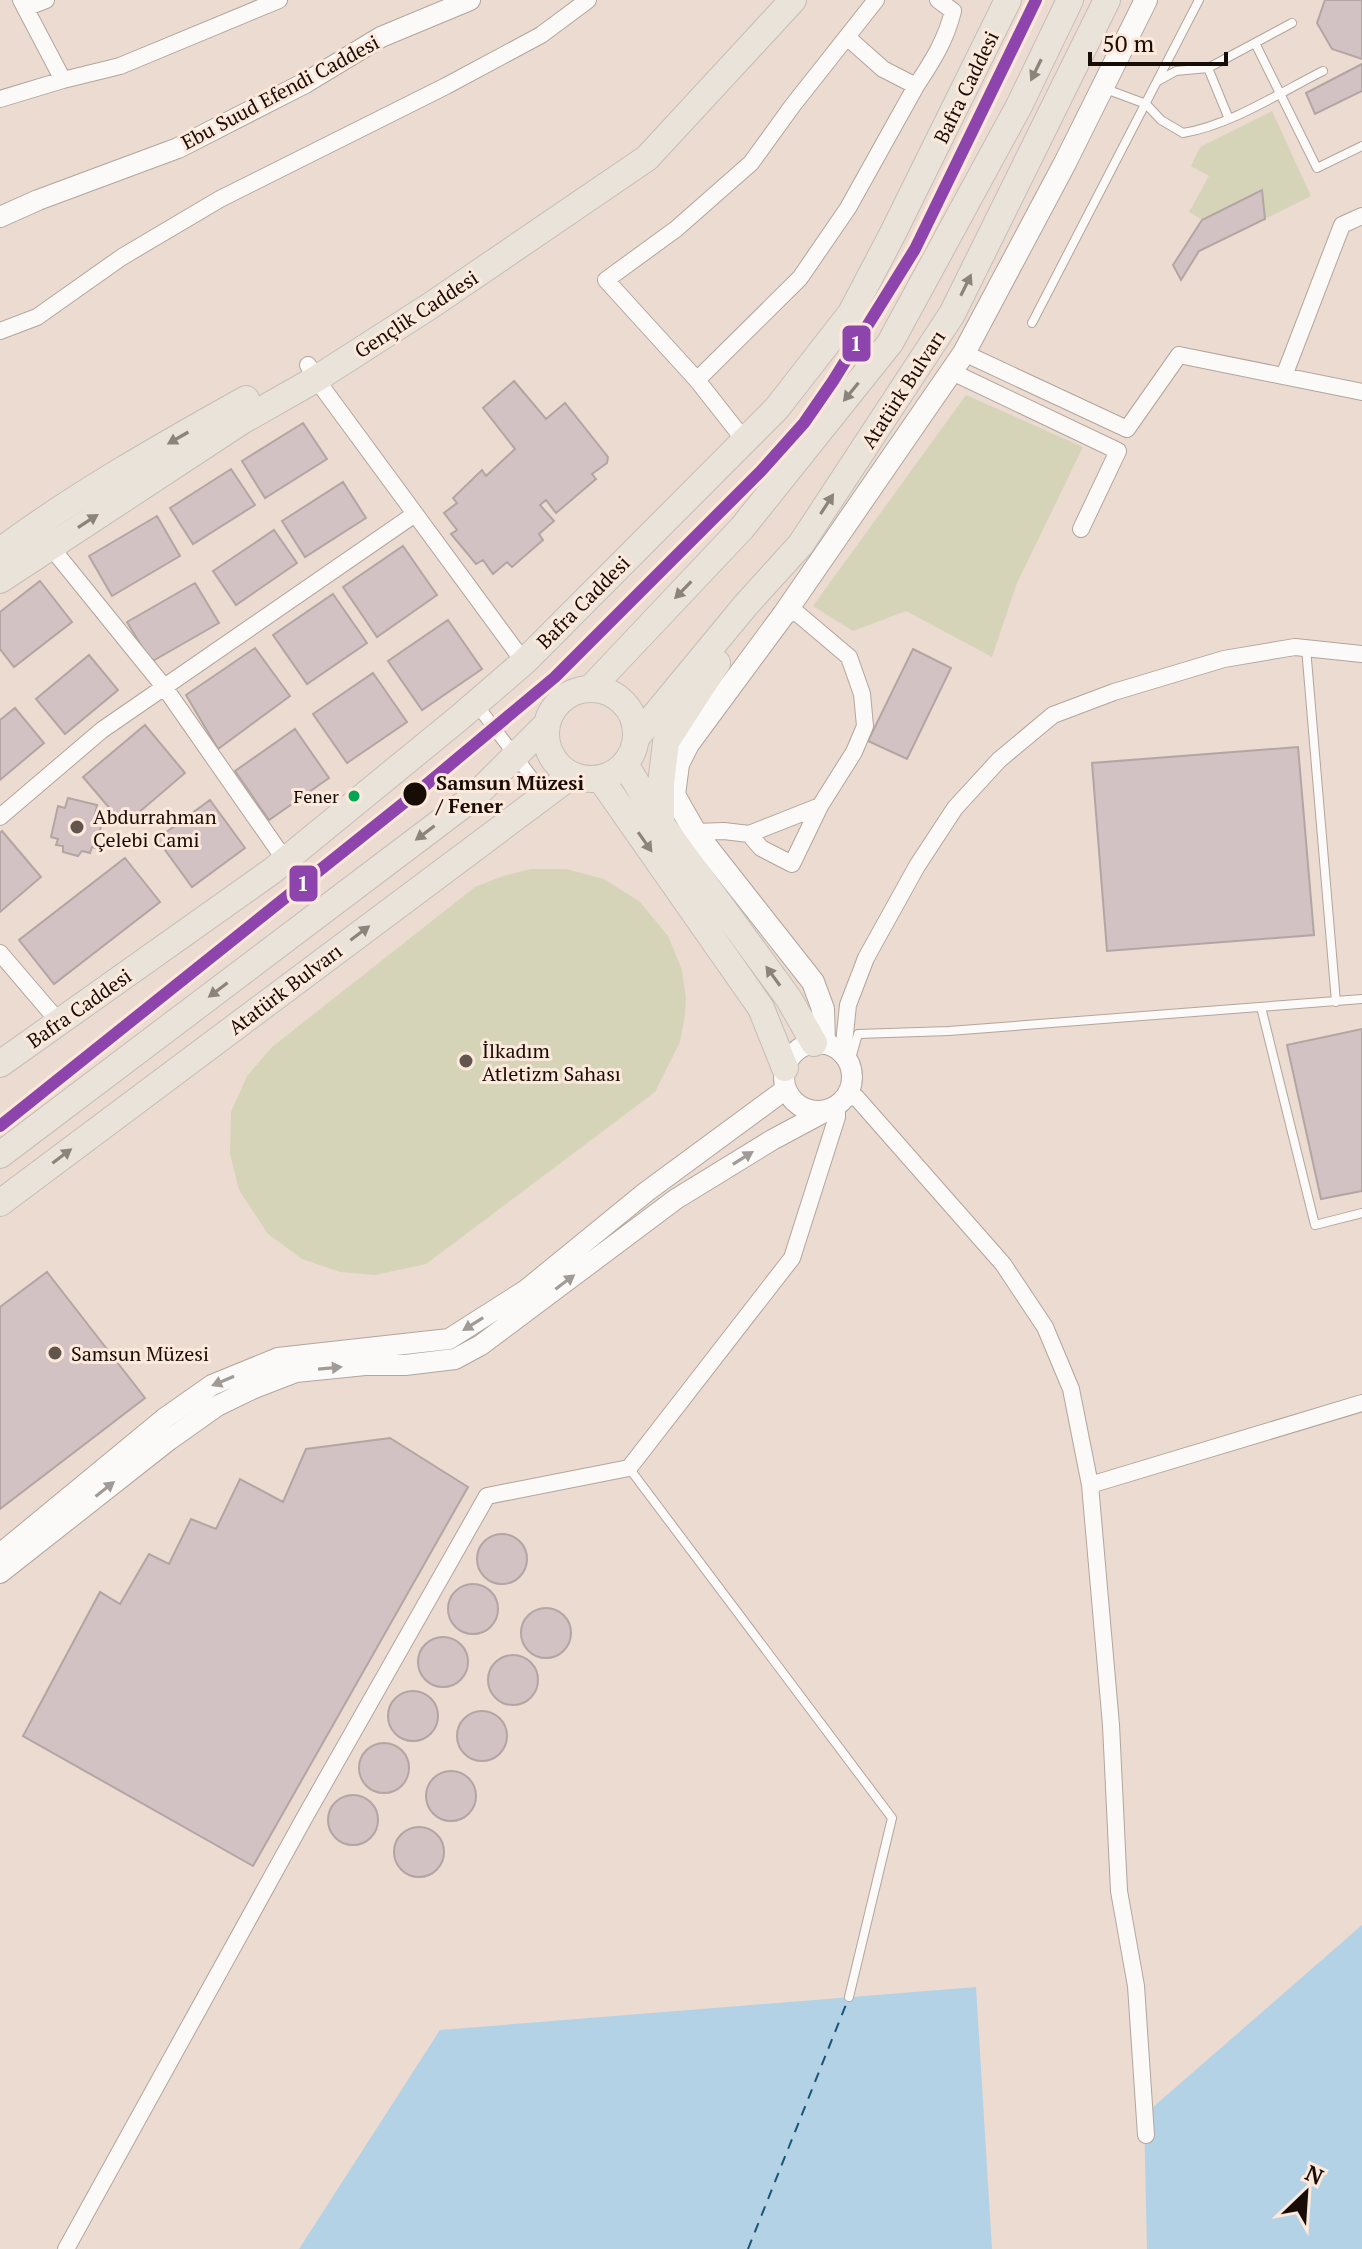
<svg xmlns="http://www.w3.org/2000/svg" width="1362" height="2249" viewBox="0 0 1362 2249" font-family="'PT Serif',serif">
  <style>
    .green { fill: #d6d4b8 }
    .water { fill: #b3d2e6 }
    .lines { fill: none; stroke-linecap: round; stroke-linejoin: round }
    .ferry { stroke: #195576; stroke-width: 2; stroke-dasharray: 10 8; stroke-linecap: butt }
    .building { fill: #d3c2c3; stroke: #b3a5a3; stroke-width: 2 }
    .service-casing { stroke: #b2a59c; stroke-width: 10 }
    .pedestrian-casing { stroke: #b2a59c; stroke-width: 14 }
    .minor-casing { stroke: #b2a59c; stroke-width: 18 }
    .tertiary-casing { stroke: #b2a59c; stroke-width: 22 }
    .secondary-casing { stroke: #b2a59c; stroke-width: 24 }
    .primary-casing { stroke: #c5bdb8; stroke-width: 28 }
    .service { stroke: #fcfaf8; stroke-width: 8 }
    .pedestrian { stroke: #fcfaf8; stroke-width: 12 }
    .minor { stroke: #fcfaf8; stroke-width: 16 }
    .tertiary { stroke: #fcfaf8; stroke-width: 20 }
    .secondary { stroke: #fcfaf8; stroke-width: 22 }
    .primary { stroke: #eae3da; stroke-width: 26 }
    .tram-1-casing { stroke: #fde9dc; stroke-width: 18 }
    .tram-1 { stroke: #8e44ad; stroke-width: 12 }
    .oneway { fill: #8c837b }
    .oneway2 { fill: #a19b97 }
    .stop-dot { fill: #180d06; stroke: #fde9dc; stroke-width: 3 }
    .bus-dot { fill: #00a651; stroke: #fde9dc; stroke-width: 3 }
    .poi-dot { fill: #62554d; stroke: #fde9dc; stroke-width: 3 }
    .labels { text-anchor: middle; dominant-baseline: central; stroke-width: 6; stroke-linejoin: round; paint-order: stroke }
    .bus-label { font-size: 18px; fill: #180d06; stroke: #fde9dc; text-anchor: end }
    .street-label { font-size: 20px; fill: #180d06; stroke: #fde9dc }
    .stop-label { font-size: 20px; font-weight: bold; fill: #180d06; stroke: #fde9dc; text-anchor: start }
    .poi-label { font-size: 20px; fill: #180d06; stroke: #fde9dc; text-anchor: start }
    .line-badge { stroke: #fde9dc; stroke-width: 3 }
    .badge-label { font-size: 22px; text-anchor: middle; font-weight: bold; fill: #fff }
  </style>
  <rect width="100%" height="100%" fill="#ecdbd0"/>
  <path class="green" d="M1272,111L1311,196L1265,219L1262,191L1202,220L1189,212L1209,176L1191,166L1200,147Z
    M966,395L1083,447L1017,583L992,657L906,611L853,631L813,606Z
    M531,869H566L604,879L640,902L668,936L682,970L686,998L685,1015L680,1042L655,1092L426,1264L375,1275L340,1272L302,1259L268,1234L239,1190L230,1154L231,1112L247,1076L272,1047L475,887L503,876Z"/>
  <path class="water" d="M1362,1925V2249H1147L1144,2115Z
    M976,1987L992,2249H299L440,2030Z"/>
  <g class="lines">
    <path class="ferry" d="M748,2249L847,2002"/>
  </g>
  <path class="building" d="M1325,0H1362V59L1332,49L1317,23Z
    M1362,64V91L1315,114L1306,93Z
    M1262,190L1265,219L1199,251L1181,280L1173,265L1202,220Z
    M514,381L546,419L565,403L608,457L607,463L592,474L596,479L556,513L546,500L540,505L554,521L539,534L543,540L512,567L507,562L493,574L483,560L476,564L451,534L457,530L444,513L457,503L453,498L482,470L486,476L515,449L483,408Z
    M303,423L327,459L265,498L242,461Z
    M231,469L255,505L193,544L170,508Z
    M343,482L366,518L305,557L282,521Z
    M157,516L180,556L112,596L89,556Z
    M274,530L297,563L236,605L213,571Z
    M403,546L437,595L377,637L343,587Z
    M40,581L72,622L14,667L0,649V612Z
    M195,583L219,623L151,662L127,622Z
    M333,594L367,643L307,684L273,635Z
    M448,620L482,669L422,710L388,661Z
    M255,648L290,696L218,749L186,695Z
    M913,649L951,668L907,759L868,741Z
    M89,655L118,690L65,734L36,699Z
    M373,673L407,722L347,763L313,714Z
    M15,708L44,743L0,780V720Z
    M145,725L185,773L124,825L83,777Z
    M295,729L329,778L269,820L235,771Z
    M1298,747L1314,935L1107,951L1092,763Z
    M68,798L97,805L95,815L103,817L96,848L92,847L90,853L82,851L78,856L63,852V846L56,845L58,839L51,837L58,806L65,808Z
    M210,800L245,848L192,887L157,839Z
    M2,831L41,877L0,912V833Z
    M125,858L160,902L54,984L19,940Z
    M1362,1029V1191L1321,1199L1287,1045Z
    M47,1272L145,1398L0,1509V1307Z
    M390,1438L468,1487L253,1866L23,1736L100,1592L120,1604L149,1554L169,1564L191,1519L216,1529L240,1479L283,1502L306,1449Z
    M477 1559a25 25 0 1 1 50 0a25 25 0 1 1-50 0Z
    M448 1609a25 25 0 1 1 50 0a25 25 0 1 1-50 0Z
    M521 1633a25 25 0 1 1 50 0a25 25 0 1 1-50 0Z
    M418 1662a25 25 0 1 1 50 0a25 25 0 1 1-50 0Z
    M488 1680a25 25 0 1 1 50 0a25 25 0 1 1-50 0Z
    M388 1716a25 25 0 1 1 50 0a25 25 0 1 1-50 0Z
    M457 1736a25 25 0 1 1 50 0a25 25 0 1 1-50 0Z
    M359 1768a25 25 0 1 1 50 0a25 25 0 1 1-50 0Z
    M426 1796a25 25 0 1 1 50 0a25 25 0 1 1-50 0Z
    M328 1820a25 25 0 1 1 50 0a25 25 0 1 1-50 0Z
    M394 1852a25 25 0 1 1 50 0a25 25 0 1 1-50 0Z"/>
  <g class="lines">
    <g class="service-casing">
      <path id="service" d="M1255,43L1317,168L1362,146
        M1208,68L1229,119
        M1158,81L1176,71L1208,68L1292,23
        M1103,88L1146,104L1161,120L1183,133C1231,125 1279,93 1323,71
        M1032,323L1199,0
        M1306,648L1336,1002
        M1261,1007L1315,1225L1362,1213
        M850,1062L858,1034L949,1031L1362,999
        M629,1468L892,1818L849,1997"/>
    </g>
    <g class="pedestrian-casing">
      <path id="pedestrian" d="M476,704L545,795"/>
    </g>
    <g class="minor-casing">
      <path id="minor" d="M21,0L63,80L120,66L279,0
        M25,8L46,0
        M847,37L883,69L916,86C932,62 946,40 953,11L938,0
        M0,99L63,80
        M0,331L37,317L122,257L220,199L446,86L541,35L588,0
        M964,353L1127,429L1179,355L1362,392
        M308,365L316,379L524,662
        M950,371L1118,451L1081,529
        M1284,376L1342,225L1362,216
        M697,380L800,278L848,208L916,86
        M745,441L697,380L606,280L676,229L751,163L793,105L876,0
        M50,546L165,688L285,860
        M0,817L102,730L415,514
        M695,832L724,831L749,834L820,806L854,752L865,726L862,694L849,657L797,613L784,614
        M749,834L761,848L792,864L820,806
        M0,953L59,1022
        M843,1053L848,1005L866,958L917,866L955,808L999,760L1053,715L1114,692L1224,659L1295,647L1362,654
        M846,1098L856,1097L1003,1264L1045,1327L1071,1389L1090,1485L1111,1725L1119,1891L1136,1986L1146,2135
        M1090,1485L1362,1403
        M66,2249L306,1815L487,1496L629,1468L792,1258L837,1117V1106"/>
    </g>
    <g class="tertiary-casing">
      <path id="tertiary" d="M0,217L38,200L178,148L305,83L381,37L470,0
        M784 1077a34 34 0 1 1 68 0a34 34 0 1 1-68 0Z
        M0,1554L165,1418L212,1385L278,1358L449,1339L526,1290L646,1192L786,1089
        M0,1573L169,1440L217,1406L252,1389L296,1372L365,1365H405L455,1359L481,1345L676,1199L772,1140L828,1110"/>
    </g>
    <g class="secondary-casing">
      <path id="secondary" d="M824,1043L823,1009L813,982L695,832L674,795L678,764L688,744L784,614L964,353L1065,163L1146,0"/>
    </g>
    <g class="primary-casing">
      <path id="primary" d="M0,551C77,494 162,446 246,399
        M0,580L242,421L316,379L430,306L647,158L793,0
        M546 734a45 45 0 1 1 90 0a45 45 0 1 1-90 0Z
        M590,689L742,528L890,343L1019,106L1070,0
        M636,738L745,606L801,544L952,314L1107,0
        M625,764L661,824L789,999L814,1043
        M600,778L761,1008L785,1068
        M661,824V784L666,742L717,663
        M0,1064L272,871L459,718L524,662L777,408L851,313L893,233L1008,0
        M0,1155L475,796L546,725
        M0,1203L572,775"/>
    </g>
    <use href="#service" class="service"/>
    <use href="#pedestrian" class="pedestrian"/>
    <use href="#minor" class="minor"/>
    <use href="#tertiary" class="tertiary"/>
    <use href="#secondary" class="secondary"/>
    <use href="#primary" class="primary"/>
    <g class="tram-1-casing">
      <path id="tram-1" d="M0,1126L415,794L555,677L761,471L804,423L833,381L915,249L1036,0"/>
    </g>
    <use href="#tram-1" class="tram-1"/>
  </g>
  <defs><path id="oneway-solid" d="M-6-.8H1V-3.2L6.5 0L1 3.2V.8H-6Z" transform="scale(2)"/></defs>
  <g class="oneway">
    <use href="#oneway-solid" transform="translate(1036 70) rotate(116)"/>
    <use href="#oneway-solid" transform="translate(966 285) rotate(-64)"/>
    <use href="#oneway-solid" transform="translate(851 392) rotate(129)"/>
    <use href="#oneway-solid" transform="translate(178 438) rotate(150)"/>
    <use href="#oneway-solid" transform="translate(827 504) rotate(-57)"/>
    <use href="#oneway-solid" transform="translate(88 521) rotate(-33)"/>
    <use href="#oneway-solid" transform="translate(683 590) rotate(134)"/>
    <use href="#oneway-solid" transform="translate(425 833) rotate(143)"/>
    <use href="#oneway-solid" transform="translate(645 842) rotate(55)"/>
    <use href="#oneway-solid" transform="translate(360 933) rotate(-37)"/>
    <use href="#oneway-solid" transform="translate(773 976) rotate(-126)"/>
    <use href="#oneway-solid" transform="translate(218 990) rotate(143)"/>
    <use href="#oneway-solid" transform="translate(62 1156) rotate(-37)"/>
  </g>
  <g class="oneway2">
    <use href="#oneway-solid" transform="translate(743 1158) rotate(-32)"/>
    <use href="#oneway-solid" transform="translate(565 1282) rotate(-37)"/>
    <use href="#oneway-solid" transform="translate(473 1324) rotate(148)"/>
    <use href="#oneway-solid" transform="translate(330 1368) rotate(-5)"/>
    <use href="#oneway-solid" transform="translate(223 1381) rotate(157)"/>
    <use href="#oneway-solid" transform="translate(105 1489) rotate(-38)"/>
  </g>
  <circle class="stop-dot" cx="415" cy="794" r="13"/>
  <circle class="bus-dot" cx="354" cy="796" r="7"/>
  <g class="poi-dot">
    <circle cx="77" cy="827" r="8"/>
    <circle cx="466" cy="1061" r="8"/>
    <circle cx="55" cy="1353" r="8"/>
  </g>
  <g class="labels">
    <g class="bus-label">
      <text x="339" y="796">Fener</text>
    </g>
    <g class="street-label">
      <text transform="translate(966 87) rotate(-64)">Bafra Caddesi</text>
      <text transform="translate(280 92) rotate(-28)">Ebu Suud Efendi Caddesi</text>
      <text transform="translate(416 314) rotate(-33)">Gençlik Caddesi</text>
      <text transform="translate(903 389) rotate(-57)">Atatürk Bulvarı</text>
      <text transform="translate(583 602) rotate(-45)">Bafra Caddesi</text>
      <text transform="translate(285 989) rotate(-37)">Atatürk Bulvarı</text>
      <text transform="translate(79 1008) rotate(-35)">Bafra Caddesi</text>
    </g>
    <g class="stop-label">
      <text x="436" y="782">Samsun Müzesi<tspan x="436" dy="23">/ Fener</tspan></text>
    </g>
    <g class="poi-label">
      <text x="93" y="816">Abdurrahman<tspan x="93" dy="23">Çelebi Cami</tspan></text>
      <text x="482" y="1050">İlkadım<tspan x="482" dy="23">Atletizm Sahası</tspan></text>
      <text x="71" y="1353">Samsun Müzesi</text>
    </g>
  </g>
  <g class="line-badge">
    <rect x="841" y="324" width="31" height="39" rx="8" fill="#8e44ad"/>
    <rect x="288" y="864" width="31" height="39" rx="8" fill="#8e44ad"/>
  </g>
  <g class="badge-label">
    <text x="856" y="351">1</text>
    <text x="303" y="891">1</text>
  </g>
  <g transform="translate(1306 2193) rotate(25)" stroke="#fde9dc" stroke-width="6" paint-order="stroke">
  <path d="M0-6L14 30L0 20L-14 30Z" fill="#180d06"/>
  <text y="-12" font-size="22" font-weight="bold" text-anchor="middle" fill="#180d06">N</text>
  </g>
  <path d="M1090 52v12h136v-12" fill="none" stroke="#180d06" stroke-width="4"/>
  <text x="1102" y="52" font-size="24" fill="#180d06" stroke="#fde9dc" stroke-width="6" paint-order="stroke">50 m</text>
</svg>
